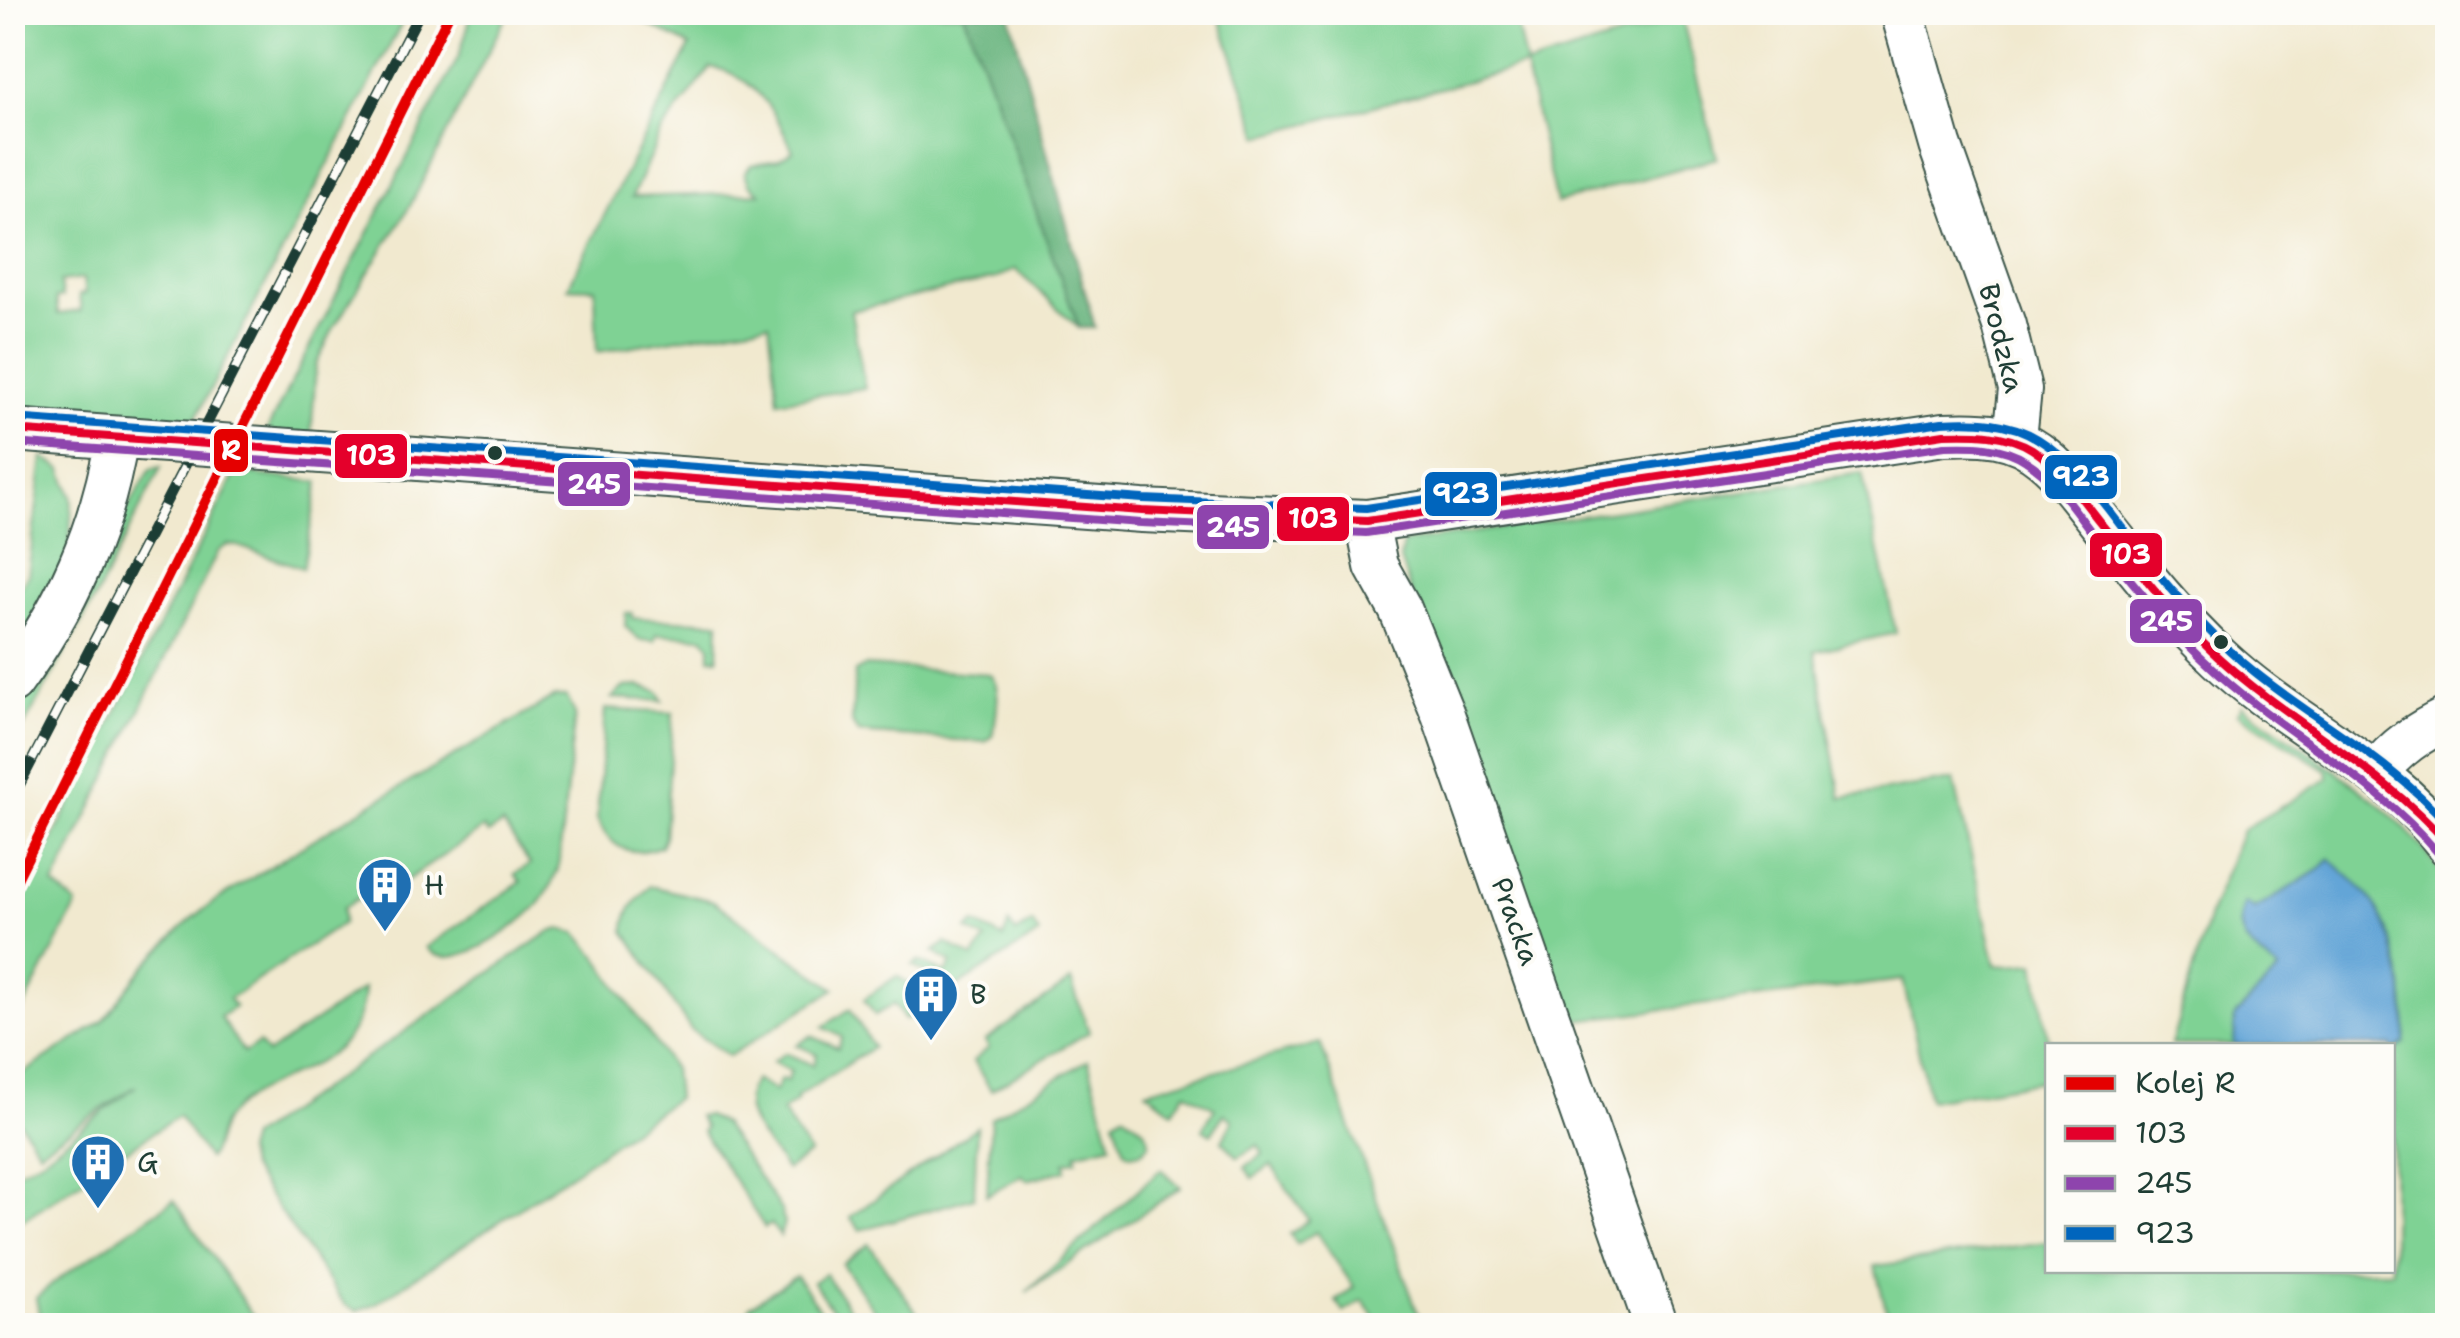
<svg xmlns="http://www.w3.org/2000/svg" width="2460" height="1338" viewBox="0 0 2460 1338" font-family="'Shantell Sans',sans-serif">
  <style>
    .green { fill: #7fd294; stroke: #4f8864; stroke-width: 2.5; fill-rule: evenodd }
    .forest { fill: #67b47e; stroke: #437859; stroke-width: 2.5 }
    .water { fill: #63a5d7; stroke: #417186; stroke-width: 2.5 }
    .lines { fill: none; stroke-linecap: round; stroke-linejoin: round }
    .minor-casing { stroke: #3e574b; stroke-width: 46 }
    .minor { stroke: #fff; stroke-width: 42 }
    .rail-casing { stroke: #1f3d34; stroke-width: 11 }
    .rail { stroke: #fdfcf7; stroke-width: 8; stroke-dasharray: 22; stroke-linecap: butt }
    .bus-1-casing { stroke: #fdfcf7; stroke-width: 15 }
    .bus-2-casing { stroke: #fdfcf7; stroke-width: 15 }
    .bus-3-casing { stroke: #fdfcf7; stroke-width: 15 }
    .bus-1 { stroke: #e4002b; stroke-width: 8 }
    .bus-2 { stroke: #8e44ad; stroke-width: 8 }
    .bus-3 { stroke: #0065bd; stroke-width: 8 }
    .rail-1-casing { stroke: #fdfcf7; stroke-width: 18 }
    .rail-1 { stroke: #e50000; stroke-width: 10 }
    .bus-dot { fill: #1f3d34; stroke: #fdfcf7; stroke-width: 4 }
    .labels { text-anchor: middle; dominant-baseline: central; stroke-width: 8; stroke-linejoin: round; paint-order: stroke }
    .street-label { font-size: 28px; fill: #1f3d34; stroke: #fdfcf7 }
    .poi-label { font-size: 28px; fill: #1f3d34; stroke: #fdfcf7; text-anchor: start }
    .line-badge { stroke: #fdfcf7; stroke-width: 4 }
    .badge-label { font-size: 28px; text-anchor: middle; font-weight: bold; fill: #fff }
  </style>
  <rect width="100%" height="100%" fill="#fdfcf7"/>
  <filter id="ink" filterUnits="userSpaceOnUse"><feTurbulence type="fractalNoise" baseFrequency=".01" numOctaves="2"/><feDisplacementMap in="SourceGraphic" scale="20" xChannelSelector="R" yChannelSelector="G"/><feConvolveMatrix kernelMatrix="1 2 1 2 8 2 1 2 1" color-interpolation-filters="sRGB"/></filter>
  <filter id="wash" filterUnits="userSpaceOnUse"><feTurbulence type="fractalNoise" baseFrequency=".0048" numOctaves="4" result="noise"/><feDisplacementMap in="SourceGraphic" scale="40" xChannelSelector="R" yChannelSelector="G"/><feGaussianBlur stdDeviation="2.25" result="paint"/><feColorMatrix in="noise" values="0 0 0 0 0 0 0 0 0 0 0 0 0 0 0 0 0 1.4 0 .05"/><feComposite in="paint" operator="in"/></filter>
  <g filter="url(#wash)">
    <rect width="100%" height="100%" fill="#f1e9cf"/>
    <path class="green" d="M12,13H407L191,427L13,415ZM83,279L85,294L79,295L81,311L58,314L56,298L62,297L60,282Z
      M472,13H508L410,206L334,327L316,365L311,437L264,436L459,56Z
      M627,13H964L1079,328L1015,269L997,278L851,311L865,388L778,401L769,323L597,352L595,288L568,287L690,46ZM711,67C755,75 776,113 793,151L777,160L751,165L745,173L749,184L760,193L632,197L662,131Z
      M1218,13H1514L1526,66L1682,18L1717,158L1556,203L1525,66L1260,136Z
      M43,457L62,469L72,497L69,563L13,661V598L28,575Z
      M161,467L95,598L13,746V700L151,469Z
      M236,472L319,482L303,568L238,546L227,545L218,551L54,885L77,905L13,1028V918Z
      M1862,473L1896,633L1815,651L1841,798L1954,780L1996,966L2035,963L2049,1045L2047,1080L1929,1100L1903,980L1562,1022L1400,560L1403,543Z
      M626,613H632V618L719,622L718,658H710V646L704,637L657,634L655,641L639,640L625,626Z
      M866,666L989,674C1004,688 995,717 993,736L985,742L858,733L852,723L855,672Z
      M640,686L659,692L663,701L612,698L624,687Z
      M555,697H567L575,714L558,869C553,882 548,893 539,904C521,925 448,979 426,947L521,882L515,874L530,864L503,824L488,834L484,828L373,903L359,898L343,908V923L229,999L235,1007L220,1017L244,1053L259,1043L267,1054L364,988C360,1076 272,1065 227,1116C217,1128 218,1147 208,1159L178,1116L21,1221L13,1210V1173L43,1158L136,1086L39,1151L13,1112V1080L103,1021L144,967L188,922L215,901L353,815Z
      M2242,705C2315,758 2400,804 2448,883L2447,1325H1890L1875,1266L2047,1242L2048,1270H2392L2393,1052L2405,1043L2330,859L2319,870L2255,910L2245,903L2280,971L2235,1016L2234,1045H2171L2209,915L2242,830L2328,779L2327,770L2238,713Z
      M605,709L673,713L665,837L661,846C631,859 609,847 597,819Z
      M650,886L713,901L835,989L729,1056L691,1030L625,931C625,910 637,900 650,886Z
      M1032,923L1039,934L905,1020L894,1004L875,1015L864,999L897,976L921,992L938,981L913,965L918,961L946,973L952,963L933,952L946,943L973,958L986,940L967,930L975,924L1003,938L1009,924L1016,933Z
      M560,929L577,933L598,958L673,1069L676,1098L578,1169L375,1304L357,1311L345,1305L249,1167L246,1152L250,1138L548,933Z
      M1071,981L1089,1032L991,1090L973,1061L989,1048L985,1041Z
      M850,1009L873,1047L796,1098L797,1101L782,1111L810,1154L786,1170C767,1143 731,1111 755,1080L775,1091L781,1079L787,1081L791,1071L772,1062L785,1053L813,1065L817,1054L797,1045L811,1036L838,1048L842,1037L823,1027Z
      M1320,1043L1422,1325H1380L1363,1300L1344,1312L1336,1301L1354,1287L1316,1232L1297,1244L1290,1234L1309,1220L1271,1165L1252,1178L1245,1167L1263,1154L1258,1145L1238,1157L1222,1141L1233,1120L1224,1114L1211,1134L1203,1129L1215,1108L1185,1092L1173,1111L1146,1091Z
      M1088,1060L1111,1144L1076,1153L1077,1159L1065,1162L1066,1170L1027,1180L1022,1175L987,1195L991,1118Z
      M1123,1114C1134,1122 1150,1129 1149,1144L1141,1152L1130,1154L1125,1151L1114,1120Z
      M698,1116H707L722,1123L781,1210L784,1223L780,1236L771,1224L765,1228L702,1131L705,1128Z
      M977,1127L974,1197L860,1230L850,1217Z
      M1161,1169L1181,1187L1026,1292Z
      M174,1200L259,1325H41L36,1298L60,1278Z
      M869,1244L918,1315L903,1325H884L842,1264Z
      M825,1274L860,1325H842L813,1282Z
      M796,1276L830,1325H744L750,1306Z"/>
    <path class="forest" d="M964,13H1009L1095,328H1079Z"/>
    <path class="water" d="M2330,859C2343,872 2359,884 2370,898C2396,931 2409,1003 2405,1043L2393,1052L2392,1046L2234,1045L2235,1016L2279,971C2255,951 2230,939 2245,903L2255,909L2319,870Z"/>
  </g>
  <g filter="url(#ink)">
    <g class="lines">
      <g class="minor-casing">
        <path id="minor" d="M1902,12L1940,145L2004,325L2020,389L2015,439
          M12,430L1142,511L1367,521L1944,434C1982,432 2014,433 2044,458C2067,477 2085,504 2104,527C2140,572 2177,619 2219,658C2291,726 2388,764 2448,845
          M1367,521L1376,566L1400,609L1443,715L1656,1326
          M12,682C67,607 102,529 117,438
          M2376,773C2396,747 2419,732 2448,718"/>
      </g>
      <use href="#minor" class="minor"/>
      <g class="rail-casing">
        <path id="rail" d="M12,799L420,12"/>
      </g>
      <use href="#rail" class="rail"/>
      <g class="bus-1-casing">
        <path id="bus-1" d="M12,430L1142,511L1367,521L1944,434C1974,433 2006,433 2032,449C2060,467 2079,496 2099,521C2137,568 2174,617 2219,658C2293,725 2382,768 2448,844"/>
      </g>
      <g class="bus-2-casing">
        <path id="bus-2" d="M12,443L1141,523L1366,533L1945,446C1973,445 2002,445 2026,461C2054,478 2073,508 2093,534C2130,579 2166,626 2209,665C2282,734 2373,776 2438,853"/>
      </g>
      <g class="bus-3-casing">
        <path id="bus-3" d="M13,418L1143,499L1366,508L1942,422C1975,420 2009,421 2038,439C2084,467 2120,529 2155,570C2186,607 2218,643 2256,673C2320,724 2394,762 2448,825"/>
      </g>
      <use href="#bus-1" class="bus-1"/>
      <use href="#bus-2" class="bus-2"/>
      <use href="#bus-3" class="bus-3"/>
      <g class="rail-1-casing">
        <path id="rail-1" d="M12,889L450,12"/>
      </g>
      <use href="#rail-1" class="rail-1"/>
    </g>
  </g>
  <defs>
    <g id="building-pin" transform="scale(2.875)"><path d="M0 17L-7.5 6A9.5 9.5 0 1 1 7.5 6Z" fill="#1f6fb2" stroke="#fdfcf7"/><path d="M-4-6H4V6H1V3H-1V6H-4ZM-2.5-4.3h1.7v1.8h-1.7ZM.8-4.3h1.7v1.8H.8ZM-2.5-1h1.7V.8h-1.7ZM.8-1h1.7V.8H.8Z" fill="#fff"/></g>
  </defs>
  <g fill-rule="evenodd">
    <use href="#building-pin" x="385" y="885"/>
    <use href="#building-pin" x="931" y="994"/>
    <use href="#building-pin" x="98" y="1162"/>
  </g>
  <g class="bus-dot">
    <circle cx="495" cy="453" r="9"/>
    <circle cx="2221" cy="642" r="9"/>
  </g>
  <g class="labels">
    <g class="street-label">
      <text transform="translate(2002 338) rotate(76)">Brodzka</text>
      <text transform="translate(1516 921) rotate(70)">Pracka</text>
    </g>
    <g class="poi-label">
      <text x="424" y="885">H</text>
      <text x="970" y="994">B</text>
      <text x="137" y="1162">G</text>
    </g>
  </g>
  <g class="line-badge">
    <rect x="212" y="427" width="38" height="47" rx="10" fill="#e50000"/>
    <rect x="333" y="432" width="76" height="48" rx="10" fill="#e4002b"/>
    <rect x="2043" y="453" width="76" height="48" rx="10" fill="#0065bd"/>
    <rect x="556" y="460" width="76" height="48" rx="10" fill="#8e44ad"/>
    <rect x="1423" y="470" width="76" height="48" rx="10" fill="#0065bd"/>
    <rect x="1275" y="495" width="76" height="48" rx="10" fill="#e4002b"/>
    <rect x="1195" y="503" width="76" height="48" rx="10" fill="#8e44ad"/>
    <rect x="2088" y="531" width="76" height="48" rx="10" fill="#e4002b"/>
    <rect x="2128" y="597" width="76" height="48" rx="10" fill="#8e44ad"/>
  </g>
  <g class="badge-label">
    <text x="231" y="460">R</text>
    <text x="371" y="465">103</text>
    <text x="2081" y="486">923</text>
    <text x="594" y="494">245</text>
    <text x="1461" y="503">923</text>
    <text x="1313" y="528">103</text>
    <text x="1233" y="537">245</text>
    <text x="2126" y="564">103</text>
    <text x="2166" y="631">245</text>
  </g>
  <rect width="2460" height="1338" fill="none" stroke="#fdfcf7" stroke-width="50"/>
  <rect x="2045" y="1043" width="350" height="230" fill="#fdfcf7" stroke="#a4b0a9" stroke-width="2.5"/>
  <rect x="2065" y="1076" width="50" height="15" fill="#e50000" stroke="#a4b0a9" stroke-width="2.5"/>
  <text x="2135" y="1093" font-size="30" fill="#1f3d34">Kolej R</text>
  <rect x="2065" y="1126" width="50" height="15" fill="#e4002b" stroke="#a4b0a9" stroke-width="2.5"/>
  <text x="2135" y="1143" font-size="30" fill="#1f3d34">103</text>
  <rect x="2065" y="1176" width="50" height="15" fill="#8e44ad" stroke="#a4b0a9" stroke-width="2.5"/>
  <text x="2135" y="1193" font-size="30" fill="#1f3d34">245</text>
  <rect x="2065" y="1226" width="50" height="15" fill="#0065bd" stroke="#a4b0a9" stroke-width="2.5"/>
  <text x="2135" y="1243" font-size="30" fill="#1f3d34">923</text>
</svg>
